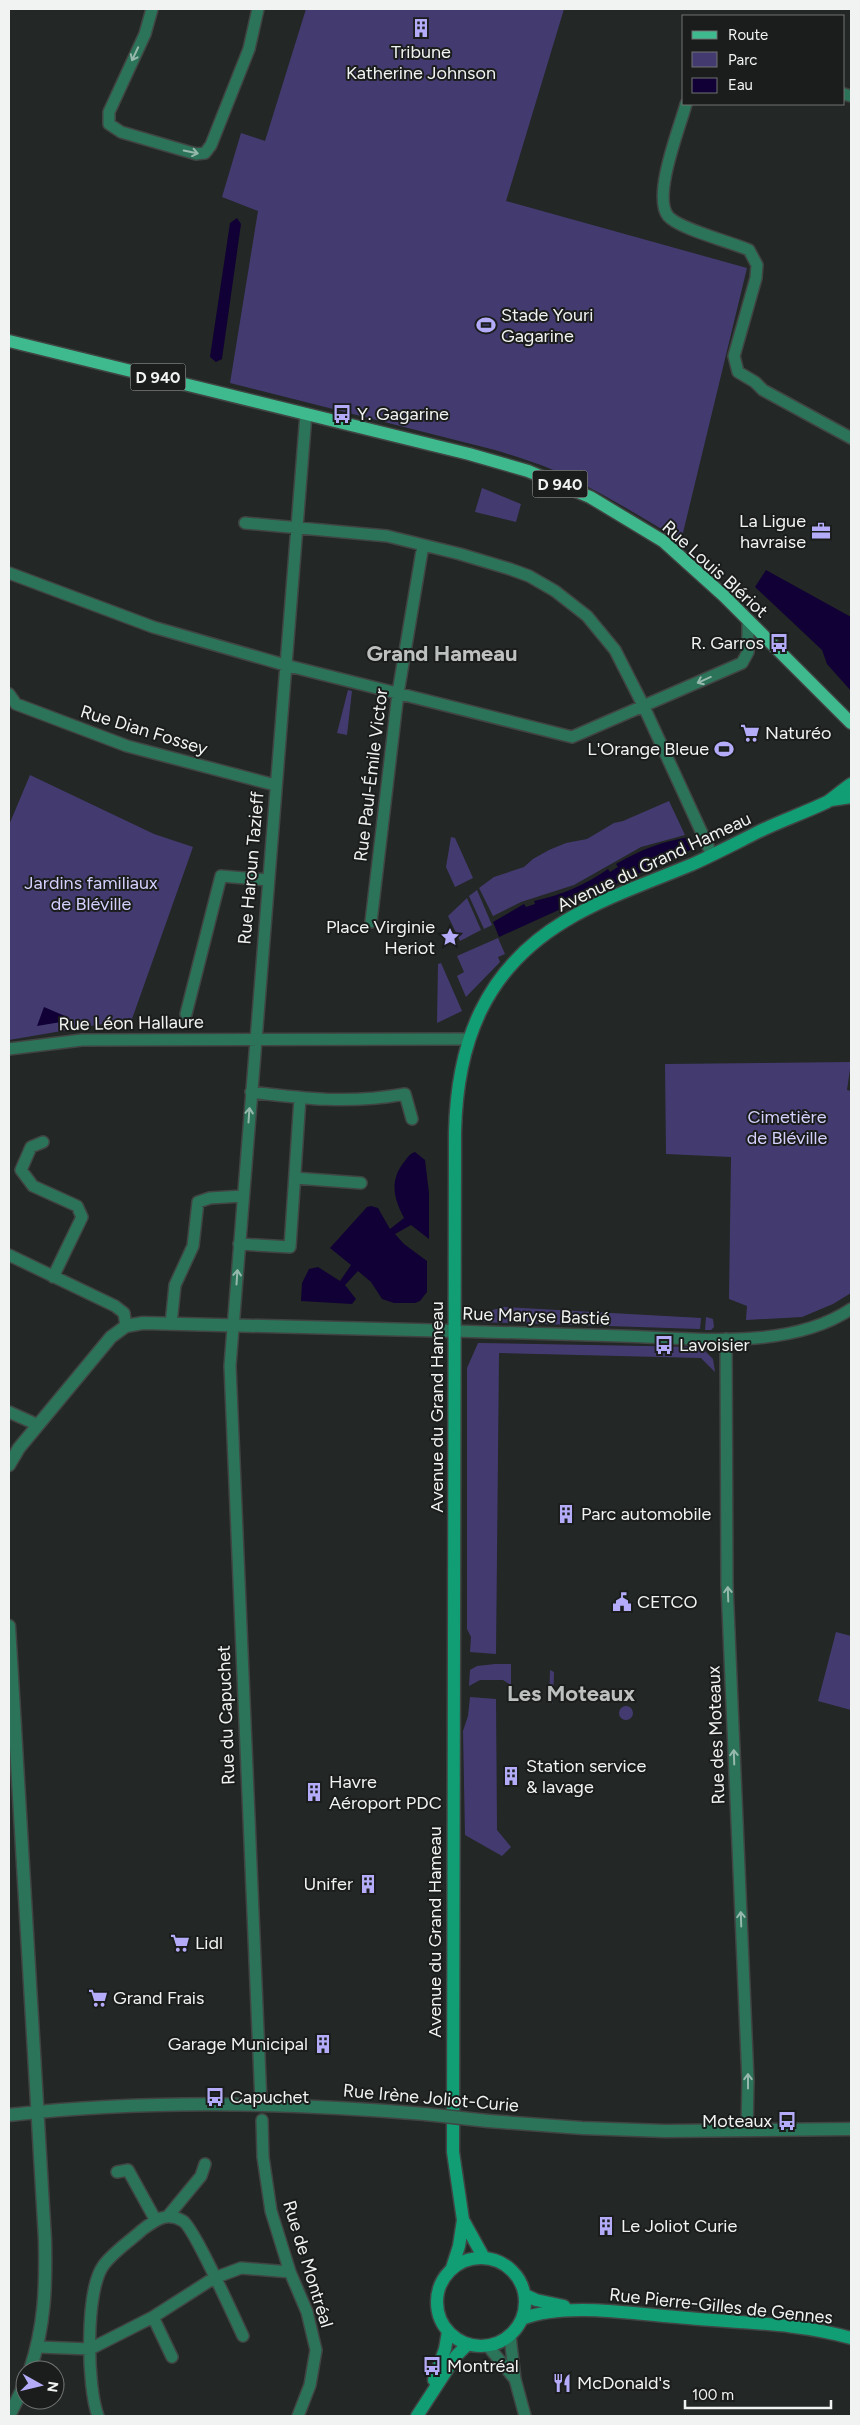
<svg xmlns="http://www.w3.org/2000/svg" width="860" height="2425" viewBox="0 0 860 2425" font-family="Figtree,sans-serif">
  <style>
    .green { fill: #433b70 }
    .water { fill: #110035 }
    .lines { fill: none; stroke-linecap: round; stroke-linejoin: round }
    .minor-casing { stroke: #404442; stroke-width: 14 }
    .tertiary-casing { stroke: #404442; stroke-width: 15 }
    .secondary-casing { stroke: #404442; stroke-width: 15 }
    .primary-casing { stroke: #404442; stroke-width: 15 }
    .minor { stroke: #2b7359; stroke-width: 11 }
    .tertiary { stroke: #2b7359; stroke-width: 12 }
    .secondary { stroke: #119e75; stroke-width: 12 }
    .primary { stroke: #3fba8f; stroke-width: 12 }
    .tertiary-bridge-casing { stroke: #404442; stroke-width: 15; stroke-linecap: butt }
    .tertiary-bridge { stroke: #2b7359; stroke-width: 12 }
    .oneway { stroke: #97b9ad }
    .labels { text-anchor: middle; dominant-baseline: central; stroke-width: 4; stroke-linejoin: round; paint-order: stroke }
    .shield { fill: #1a1d1c; stroke: #b0b3b1; stroke-width: 1 }
    .shield-label { font-size: 16px; font-weight: bold; fill: #f0f3f1 }
    .poi-label { font-size: 18px; fill: #f0f3f1; stroke: #1a1d1c; text-anchor: start }
    .street-label { font-size: 18px; fill: #f0f3f1; stroke: #1a1d1c }
    .park-label { font-size: 18px; fill: #d3d0fd; stroke: #1a1d1c }
    .district-label { font-size: 22px; font-weight: bold; fill: #bcc0be; stroke: #1a1d1c }
  </style>
  <rect width="100%" height="100%" fill="#232725"/>
  <path class="green" d="M306,9H564L506,201L747,268L681,541C645,519 609,497 571,478C547,466 521,458 495,450L230,383L258,211L222,197L241,133L265,141Z
    M482,488L521,504L516,522L475,512Z
    M348,690L352,691L347,735L337,733Z
    M30,775L154,834L193,847L132,1019L9,1040V825Z
    M669,801L685,835L641,847L574,885L521,902L493,916L479,888L494,877L524,867L533,859L549,850L566,843L587,839L614,823L623,821Z
    M451,837L455,838L473,878L455,887L446,867Z
    M477,890L492,925L484,929L469,896Z
    M467,898L481,930L460,941L448,916Z
    M498,938L505,954L498,957L500,962L466,997L457,976L464,972L457,956Z
    M441,963L462,1011L437,1023L438,964Z
    M851,1062L847,1090L851,1091V1293L833,1304L802,1317L746,1320L747,1306L729,1299L731,1157L666,1154L665,1064Z
    M504,1307L701,1318L700,1329L481,1322L478,1314Z
    M706,1317L713,1319L714,1327L711,1330H705Z
    M478,1343L701,1347L713,1359L715,1372L701,1358L499,1353L496,1654L470,1652L471,1637L467,1629V1368Z
    M836,1632L851,1636V1710L818,1701Z
    M495,1664H511V1685L503,1680H480L469,1686L470,1670L477,1666Z
    M550,1670L554,1672L553,1703L549,1701Z
    M470,1697L496,1699L497,1830L511,1847L502,1856L465,1835L463,1731L468,1716Z
    M619 1713a7 7 0 1 1 14 0a7 7 0 1 1-14 0Z"/>
  <path class="water" d="M237,218L241,224L222,359L216,362L210,357L230,223Z
    M766,570L851,617V691L827,664L822,650L755,587Z
    M690,837L695,848L499,937L493,922L524,904L526,907L535,904L534,901C562,895 585,885 608,869L610,872L618,867L616,864C640,850 663,841 690,837Z
    M44,1007L65,1016L67,1021L37,1026Z
    M415,1152L425,1160L429,1193V1239L411,1225L395,1234L404,1244L427,1261V1292L420,1301L415,1303H394L382,1299L371,1282L358,1271L345,1285L356,1299L352,1304L301,1301L302,1283L309,1269L318,1267L340,1281L351,1265L330,1248L367,1207L371,1206L378,1208L390,1229L404,1218C394,1199 389,1181 404,1162C408,1157 409,1154 415,1152Z"/>
  <g class="lines">
    <g class="minor-casing">
      <path id="minor" d="M152,9L145,34L109,112V124L121,132L196,154L205,153L211,145L249,49L258,9
        M844,94L851,96
        M686,104C680,127 652,196 668,216C679,229 731,242 749,250L757,265L756,278L734,356L738,372L755,382L763,390L851,438
        M245,523L387,536L460,554L510,569L529,576L555,591L587,616L615,650L644,707L712,855
        M9,573L153,627L285,665L572,737L742,663L748,652V621
        M9,694L16,704L127,746L275,785
        M371,922L398,693L423,545
        M186,1014L221,876L268,880
        M9,1049L82,1040L468,1039
        M251,1092C307,1099 349,1104 405,1094L412,1119
        M43,1142L31,1147L21,1170L33,1186L77,1206L82,1217L53,1277
        M295,1178L361,1183
        M239,1244L290,1247L300,1098
        M9,1255L115,1306L124,1313L126,1326
        M171,1324L175,1285L193,1246L198,1202L210,1198L243,1196
        M455,1331C510,1333 566,1334 622,1336C694,1338 788,1351 851,1309
        M726,1339L727,1585L748,2081L747,2130
        M9,1412L38,1425
        M261,2103L230,1366L306,414
        M262,2120L263,2157L271,2211L290,2272L307,2312L316,2350L310,2385L298,2416
        M117,2172L128,2170L155,2219
        M168,2216L201,2176L205,2164
        M153,2317L172,2357
        M510,2336L515,2379L525,2416
        M488,2346L514,2378
        M38,2347L90,2349L153,2317L214,2278L241,2268L290,2272
        M98,2416C87,2387 85,2292 103,2266C112,2253 130,2241 142,2230C155,2220 167,2211 183,2221C194,2228 234,2317 243,2336"/>
    </g>
    <g class="tertiary-casing">
      <path id="tertiary" d="M9,1465L19,1448L111,1337L126,1326L143,1323L455,1331
        M9,1626L45,2240C46,2286 45,2325 30,2370
        M9,2115C148,2099 286,2102 425,2114
        M488,2121L582,2128L665,2131L851,2129
        M9,2416L25,2384"/>
    </g>
    <g class="secondary-casing">
      <path id="secondary" d="M831,800L851,797
        M463,2220L484,2258
        M437 2302a44 44 0 1 1 88 0a44 44 0 1 1-88 0Z
        M452,2268L459,2246L463,2220L453,2152L455,1132C457,1042 485,969 565,921C605,897 650,882 693,864C715,854 736,843 758,832C780,821 804,813 827,802C835,797 843,789 851,784
        M525,2295L536,2300L564,2306
        M522,2319C566,2301 640,2315 688,2318C742,2323 799,2323 851,2338
        M434,2380L445,2349L448,2332
        M417,2416L456,2356L467,2345"/>
    </g>
    <g class="primary-casing">
      <path id="primary" d="M9,341L469,454L528,471L590,497L663,541L724,596L851,723"/>
    </g>
    <use href="#minor" class="minor"/>
    <use href="#tertiary" class="tertiary"/>
    <use href="#secondary" class="secondary"/>
    <use href="#primary" class="primary"/>
    <g class="tertiary-bridge-casing">
      <path id="tertiary-bridge" d="M425,2114L488,2121"/>
    </g>
    <use href="#tertiary-bridge" class="tertiary-bridge"/>
  </g>
  <defs><path id="oneway-shaft" d="M-6 0H5M1.5-3L5.5 0L1.5 3" fill="none" stroke-width="1.6" stroke-linecap="round" stroke-linejoin="round" transform="scale(1.25)"/></defs>
  <g class="oneway">
    <use href="#oneway-shaft" transform="translate(135 54) rotate(115)"/>
    <use href="#oneway-shaft" transform="translate(191 152) rotate(12)"/>
    <use href="#oneway-shaft" transform="translate(704 680) rotate(156)"/>
    <use href="#oneway-shaft" transform="translate(249 1115) rotate(-86)"/>
    <use href="#oneway-shaft" transform="translate(237 1277) rotate(-86)"/>
    <use href="#oneway-shaft" transform="translate(728 1594) rotate(-92)"/>
    <use href="#oneway-shaft" transform="translate(734 1757) rotate(-92)"/>
    <use href="#oneway-shaft" transform="translate(741 1919) rotate(-92)"/>
    <use href="#oneway-shaft" transform="translate(748 2081) rotate(-90)"/>
  </g>
  <defs>
    <g id="building-bare" transform="scale(1.5)"><path d="M-4-6H4V6H1V3H-1V6H-4ZM-2.5-4.3h1.7v1.8h-1.7ZM.8-4.3h1.7v1.8H.8ZM-2.5-1h1.7V.8h-1.7ZM.8-1h1.7V.8H.8Z" fill="#b4acf9" stroke="#1a1d1c" stroke-width="2.5" paint-order="stroke"/></g>
    <g id="stadium-bare" transform="scale(1.5)"><path d="M0-5a6.5 5 0 1 0 0 10a6.5 5 0 1 0 0-10ZM-3.5-1.8h7v3.6h-7Z" fill="#b4acf9" stroke="#1a1d1c" stroke-width="2.5" paint-order="stroke"/></g>
    <g id="bus-bare" transform="scale(1.5)"><path d="M-5-6H5V4H4V6H2V4H-2V6H-4V4H-5ZM-3.5-4V0h7V-4ZM-3.5 1.2v1.5H-2V1.2ZM2 1.2v1.5H3.5V1.2Z" fill="#b4acf9" stroke="#1a1d1c" stroke-width="2.5" paint-order="stroke"/></g>
    <g id="office-bare" transform="scale(1.5)"><path d="M-6-3h4V-5.5h4V-3h4V5H-6ZM-1-4.5V-3h2v-1.5ZM-6 0V1H6V0Z" fill="#b4acf9" stroke="#1a1d1c" stroke-width="2.5" paint-order="stroke"/></g>
    <g id="supermarket-bare" transform="scale(1.5)"><path d="M-6-5.5h2.5l.6 2H6L4.5 2H-2.5L-4.4-4H-6ZM-1.5 3.2a1.3 1.3 0 1 0 .1 0ZM3 3.2a1.3 1.3 0 1 0 .1 0Z" fill="#b4acf9" stroke="#1a1d1c" stroke-width="2.5" paint-order="stroke"/></g>
    <g id="sight-bare" transform="scale(1.5)"><path d="M0-6L1.8-2.2L6-1.7L2.9 1.2L3.7 5.4L0 3.3L-3.7 5.4L-2.9 1.2L-6-1.7L-1.8-2.2Z" fill="#b4acf9" stroke="#1a1d1c" stroke-width="2.5" paint-order="stroke"/></g>
    <g id="civic-bare" transform="scale(1.5)"><path d="M-.6-6.5H3V-4.5H.6V-3L4-1V1h2V6H-6V1h2V-1L-.6-3ZM-1.2 2.5V6h2.4V2.5Z" fill="#b4acf9" stroke="#1a1d1c" stroke-width="2.5" paint-order="stroke"/></g>
    <g id="restaurant-bare" transform="scale(1.5)"><path d="M-5-6h1v4h1v-4h1v4h1v-4h1v5L-1.5 .5V6h-2V.5L-5-1ZM5-6V6H3V1.5H1.5Q1.5-4 5-6Z" fill="#b4acf9" stroke="#1a1d1c" stroke-width="2.5" paint-order="stroke"/></g>
  </defs>
  <g fill-rule="evenodd">
    <use href="#building-bare" x="421" y="28"/>
    <use href="#stadium-bare" x="486" y="325"/>
    <use href="#bus-bare" x="342" y="414"/>
    <use href="#office-bare" x="821" y="531"/>
    <use href="#bus-bare" x="779" y="643"/>
    <use href="#supermarket-bare" x="750" y="733"/>
    <use href="#stadium-bare" x="724" y="749"/>
    <use href="#sight-bare" x="450" y="937"/>
    <use href="#bus-bare" x="664" y="1345"/>
    <use href="#building-bare" x="566" y="1514"/>
    <use href="#civic-bare" x="622" y="1602"/>
    <use href="#building-bare" x="511" y="1776"/>
    <use href="#building-bare" x="314" y="1792"/>
    <use href="#building-bare" x="368" y="1884"/>
    <use href="#supermarket-bare" x="180" y="1943"/>
    <use href="#supermarket-bare" x="98" y="1998"/>
    <use href="#building-bare" x="323" y="2044"/>
    <use href="#bus-bare" x="215" y="2097"/>
    <use href="#bus-bare" x="787" y="2121"/>
    <use href="#building-bare" x="606" y="2226"/>
    <use href="#bus-bare" x="432" y="2366"/>
    <use href="#restaurant-bare" x="562" y="2383"/>
  </g>
  <g class="labels">
    <g class="shield">
      <rect x="130.5" y="363.5" width="55" height="27" rx="4"/>
      <rect x="532.5" y="470.5" width="55" height="27" rx="4"/>
    </g>
    <g class="shield-label">
      <text x="158" y="377">D 940</text>
      <text x="560" y="484">D 940</text>
    </g>
    <g class="poi-label">
      <text x="421" y="52" text-anchor="middle">Tribune<tspan x="421" dy="21">Katherine Johnson</tspan></text>
      <text x="501" y="315">Stade Youri<tspan x="501" dy="21">Gagarine</tspan></text>
      <text x="357" y="414">Y. Gagarine</text>
      <text x="806" y="521" text-anchor="end">La Ligue<tspan x="806" dy="21">havraise</tspan></text>
      <text x="764" y="643" text-anchor="end">R. Garros</text>
      <text x="765" y="733">Naturéo</text>
      <text x="709" y="749" text-anchor="end">L'Orange Bleue</text>
      <text x="435" y="927" text-anchor="end">Place Virginie<tspan x="435" dy="21">Heriot</tspan></text>
      <text x="679" y="1345">Lavoisier</text>
      <text x="581" y="1514">Parc automobile</text>
      <text x="637" y="1602">CETCO</text>
      <text x="526" y="1766">Station service<tspan x="526" dy="21">&amp; lavage</tspan></text>
      <text x="329" y="1782">Havre<tspan x="329" dy="21">Aéroport PDC</tspan></text>
      <text x="353" y="1884" text-anchor="end">Unifer</text>
      <text x="195" y="1943">Lidl</text>
      <text x="113" y="1998">Grand Frais</text>
      <text x="308" y="2044" text-anchor="end">Garage Municipal</text>
      <text x="230" y="2097">Capuchet</text>
      <text x="772" y="2121" text-anchor="end">Moteaux</text>
      <text x="621" y="2226">Le Joliot Curie</text>
      <text x="447" y="2366">Montréal</text>
      <text x="577" y="2383">McDonald's</text>
    </g>
    <g class="street-label">
      <text transform="translate(715 569) rotate(42)">Rue Louis Blériot</text>
      <text transform="translate(144 730) rotate(17)">Rue Dian Fossey</text>
      <text transform="translate(371 775) rotate(-83)">Rue Paul-Émile Victor</text>
      <text transform="translate(654 862) rotate(-25)">Avenue du Grand Hameau</text>
      <text transform="translate(251 868) rotate(-85)">Rue Haroun Tazieff</text>
      <text transform="translate(131 1023) rotate(-1)">Rue Léon Hallaure</text>
      <text transform="translate(536 1316) rotate(2)">Rue Maryse Bastié</text>
      <text transform="translate(437 1407) rotate(-90)">Avenue du Grand Hameau</text>
      <text transform="translate(226 1715) rotate(-92)">Rue du Capuchet</text>
      <text transform="translate(716 1735) rotate(-92)">Rue des Moteaux</text>
      <text transform="translate(435 1932) rotate(-90)">Avenue du Grand Hameau</text>
      <text transform="translate(431 2098) rotate(5)">Rue Irène Joliot-Curie</text>
      <text transform="translate(308 2264) rotate(73)">Rue de Montréal</text>
      <text transform="translate(721 2306) rotate(6)">Rue Pierre-Gilles de Gennes</text>
    </g>
    <g class="park-label">
      <text x="91" y="883">Jardins familiaux<tspan x="91" dy="21">de Bléville</tspan></text>
      <text x="787" y="1117">Cimetière<tspan x="787" dy="21">de Bléville</tspan></text>
    </g>
    <g class="district-label">
      <text x="442" y="653">Grand Hameau</text>
      <text x="571" y="1693">Les Moteaux</text>
    </g>
  </g>
  <rect width="860" height="2425" fill="none" stroke="#f0f3f1" stroke-width="20"/>
  <rect x="682" y="15" width="162" height="90" fill="#1a1d1c" stroke="#707371"/>
  <rect x="692" y="31" width="25" height="8" fill="#3fba8f" stroke="#707371"/>
  <text x="728" y="40" font-size="15" fill="#f0f3f1">Route</text>
  <rect x="692" y="52" width="25" height="15" fill="#433b70" stroke="#707371"/>
  <text x="728" y="65" font-size="15" fill="#f0f3f1">Parc</text>
  <rect x="692" y="78" width="25" height="15" fill="#110035" stroke="#707371"/>
  <text x="728" y="90" font-size="15" fill="#f0f3f1">Eau</text>
  <g transform="translate(40 2385) rotate(98)"><circle r="24" fill="#1a1d1c" stroke="#707371"/>
  <path d="M0-4L9 19L0 12L-9 19Z" fill="#b4acf9"/>
  <text y="-8" font-size="14" font-weight="bold" text-anchor="middle" fill="#f0f3f1">N</text>
  </g>
  <path d="M685 2400v8h146v-8" fill="none" stroke="#f0f3f1" stroke-width="2.5"/>
  <text x="692" y="2400" font-size="15" fill="#f0f3f1" stroke="#1a1d1c" stroke-width="4" paint-order="stroke">100 m</text>
</svg>
